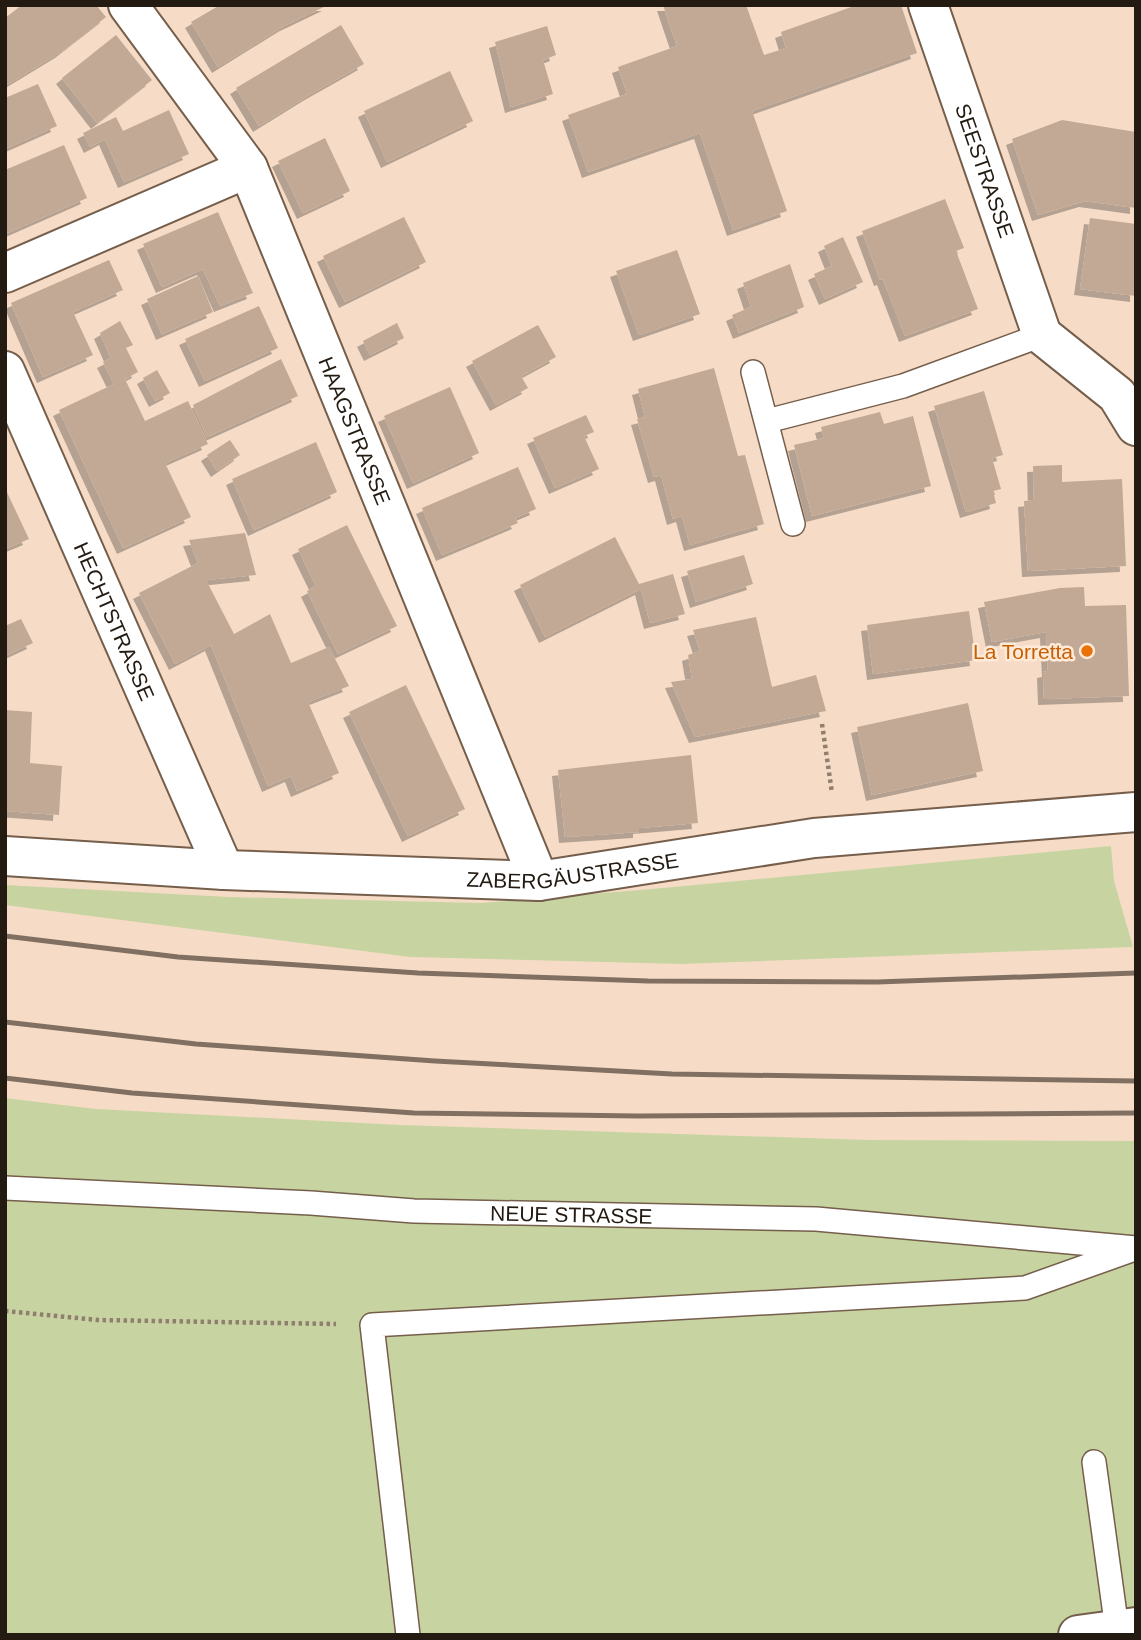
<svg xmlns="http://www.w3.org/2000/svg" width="1141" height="1640" viewBox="0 0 1141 1640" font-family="Arial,sans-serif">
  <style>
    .green { fill: #c7d4a2 }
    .building { fill: #c2a995; filter: url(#shadow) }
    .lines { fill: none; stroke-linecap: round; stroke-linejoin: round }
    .lane-casing { stroke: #755e4b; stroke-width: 26 }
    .street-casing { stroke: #755e4b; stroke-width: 42 }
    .secondary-casing { stroke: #755e4b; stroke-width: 42 }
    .path { stroke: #907e6f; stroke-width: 4.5; stroke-dasharray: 3.5 3.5; stroke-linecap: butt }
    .lane { stroke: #fff; stroke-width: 23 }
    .street { stroke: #fff; stroke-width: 38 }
    .secondary { stroke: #fff; stroke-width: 38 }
    .rail { stroke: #817062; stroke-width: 5 }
    .food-dot { fill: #e8710a; stroke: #ffead8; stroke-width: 2.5 }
    .labels { text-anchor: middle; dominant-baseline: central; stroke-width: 5; stroke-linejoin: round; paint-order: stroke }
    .street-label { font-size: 21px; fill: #231a12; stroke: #ffead8 }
    .food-label { font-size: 21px; fill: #c56008; stroke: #ffead8; text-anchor: end }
  </style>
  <defs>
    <filter id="shadow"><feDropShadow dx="-6" dy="6" stdDeviation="0" flood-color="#0004"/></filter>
  </defs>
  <rect width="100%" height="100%" fill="#f6dcc6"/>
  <path class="green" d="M1111,846L1114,881L1133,947L682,964L410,957L5,905V885L229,897L481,903L652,889Z
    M5,1098L96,1109L400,1125L869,1140L1136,1141V1635H5Z"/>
  <path class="building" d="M22,5H96L106,17L61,52L5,86V18Z
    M220,5H328L284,26L218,67L191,22Z
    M663,5H746L764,55L786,48L781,32L857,5H901L917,53L752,111L787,211L733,230L700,133L588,172L568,115L627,94L618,67L677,46Z
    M341,25L364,64L309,95L259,126L236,88Z
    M547,26L556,55L543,60L553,94L511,107L495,42Z
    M116,35L152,80L97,123L62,78Z
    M450,71L473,121L387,162L364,111Z
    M38,84L57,126L5,149V98Z
    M169,110L189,154L124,182L105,139L90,147L83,133L116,117L123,131Z
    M1062,120L1136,132V208L1085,201L1038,215L1012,139Z
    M325,138L350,191L303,213L278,161Z
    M64,145L87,198L5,234V170Z
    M945,199L964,248L956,251L978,309L905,336L883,279L880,280L862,231Z
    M218,212L253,293L220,306L203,269L162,287L143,244Z
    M404,217L426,262L345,302L323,256Z
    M1090,218L1136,224V296L1080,289Z
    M843,237L863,282L825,299L814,274L832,266L824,246Z
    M677,250L700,314L639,335L616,271Z
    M109,260L123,290L73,312L93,355L43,377L11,303Z
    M790,264L804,307L739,333L732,315L751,307L743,283Z
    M198,276L213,312L162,334L147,299Z
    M259,306L278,348L205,381L185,339Z
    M120,321L133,345L126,348L138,372L125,379L145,421L188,401L208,444L165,463L191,517L123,548L59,410L114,384L103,362L111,358L100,333Z
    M397,323L404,338L370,355L363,341Z
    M538,325L556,357L521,376L528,388L496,405L472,361Z
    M281,359L298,396L207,437L193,405Z
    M714,368L738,456L745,455L764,524L690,545L682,516L673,519L661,475L654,477L637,419L645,417L638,389Z
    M157,370L170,393L155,401L143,378Z
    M450,387L479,453L413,483L384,416Z
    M984,391L1003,455L992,458L1001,489L993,491L996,503L966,512L934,406Z
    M880,412L884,424L913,416L931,486L812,516L794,445L824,438L821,427Z
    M586,415L594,432L584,436L599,469L555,488L533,438Z
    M230,440L240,455L217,471L207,455Z
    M316,442L337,492L254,530L232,479Z
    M1062,465V482L1122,479L1126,566L1028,571L1024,501L1034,500L1033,466Z
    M518,467L536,509L515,518L518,523L442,555L422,508Z
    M5,488L29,539L5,549Z
    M347,525L397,626L338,654L307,591L316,586L298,549Z
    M245,533L256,575L206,580L234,634L270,614L291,663L329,647L349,686L308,702L339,773L297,791L291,776L268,786L211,645L175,664L139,593L198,563L189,540Z
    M615,537L639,584L673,574L685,614L650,623L641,589L545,637L520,585Z
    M744,555L753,584L696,602L687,571Z
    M1084,587L1085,606L1126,605L1129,696L1044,699L1043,672L1048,671L1046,632L992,642L984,602L1060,588Z
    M969,611L976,660L873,674L867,625Z
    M756,617L772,687L816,675L826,711L695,737L671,682L692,679L688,655L700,651L693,630Z
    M21,619L33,643L5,656V626Z
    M406,685L465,809L408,836L349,712Z
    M968,703L983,771L872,795L857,727Z
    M5,710L32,712L30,763L62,766L59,815L5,811Z
    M691,755L698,823L639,828V832L565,837L558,770Z"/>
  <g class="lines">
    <g class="lane-casing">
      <g id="lane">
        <path d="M753,372L793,524"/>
        <path d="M767,421L903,386L1042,335"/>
        <path id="s1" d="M5,1188L311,1203L414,1211L816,1219L1136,1248"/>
        <path d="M1094,1462L1117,1629"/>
        <path d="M408,1635L372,1325L1025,1288L1129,1251"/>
      </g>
    </g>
    <g class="street-casing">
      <g id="street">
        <path id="s2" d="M128,5L248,168L539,881"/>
        <path d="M5,273L248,168"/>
        <path id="s3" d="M5,371L224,870"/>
        <path id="s4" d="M5,856L224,870L539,881L814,838L1136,812"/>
        <path d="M1078,1635L1136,1627"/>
      </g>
    </g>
    <g class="secondary-casing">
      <g id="secondary">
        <path id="s5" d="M928,5L1042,335L1117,395L1136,426"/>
      </g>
    </g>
    <path class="path" d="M822,724L832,793
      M5,1311L98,1320L336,1324"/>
    <use href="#lane" class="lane"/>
    <use href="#street" class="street"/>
    <use href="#secondary" class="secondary"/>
    <path class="rail" d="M5,936L178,957L418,973L648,981L877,982L1136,973
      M5,1022L196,1044L435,1061L672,1074L1136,1081
      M5,1078L132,1093L414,1113L638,1116L1136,1113"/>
  </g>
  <circle class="food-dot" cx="1087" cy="651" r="7"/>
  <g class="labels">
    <g class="street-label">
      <text stroke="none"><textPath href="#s5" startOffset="175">SEESTRASSE</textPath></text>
      <text stroke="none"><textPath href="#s2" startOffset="486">HAAGSTRASSE</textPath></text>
      <text stroke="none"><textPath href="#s3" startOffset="273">HECHTSTRASSE</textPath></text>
      <text stroke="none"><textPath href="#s4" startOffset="569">ZABERGÄUSTRASSE</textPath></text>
      <text stroke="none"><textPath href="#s1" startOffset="567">NEUE STRASSE</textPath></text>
    </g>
    <g class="food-label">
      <text x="1073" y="651">La Torretta</text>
    </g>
  </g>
  <rect width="1141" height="1640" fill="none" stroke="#231a12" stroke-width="14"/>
</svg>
